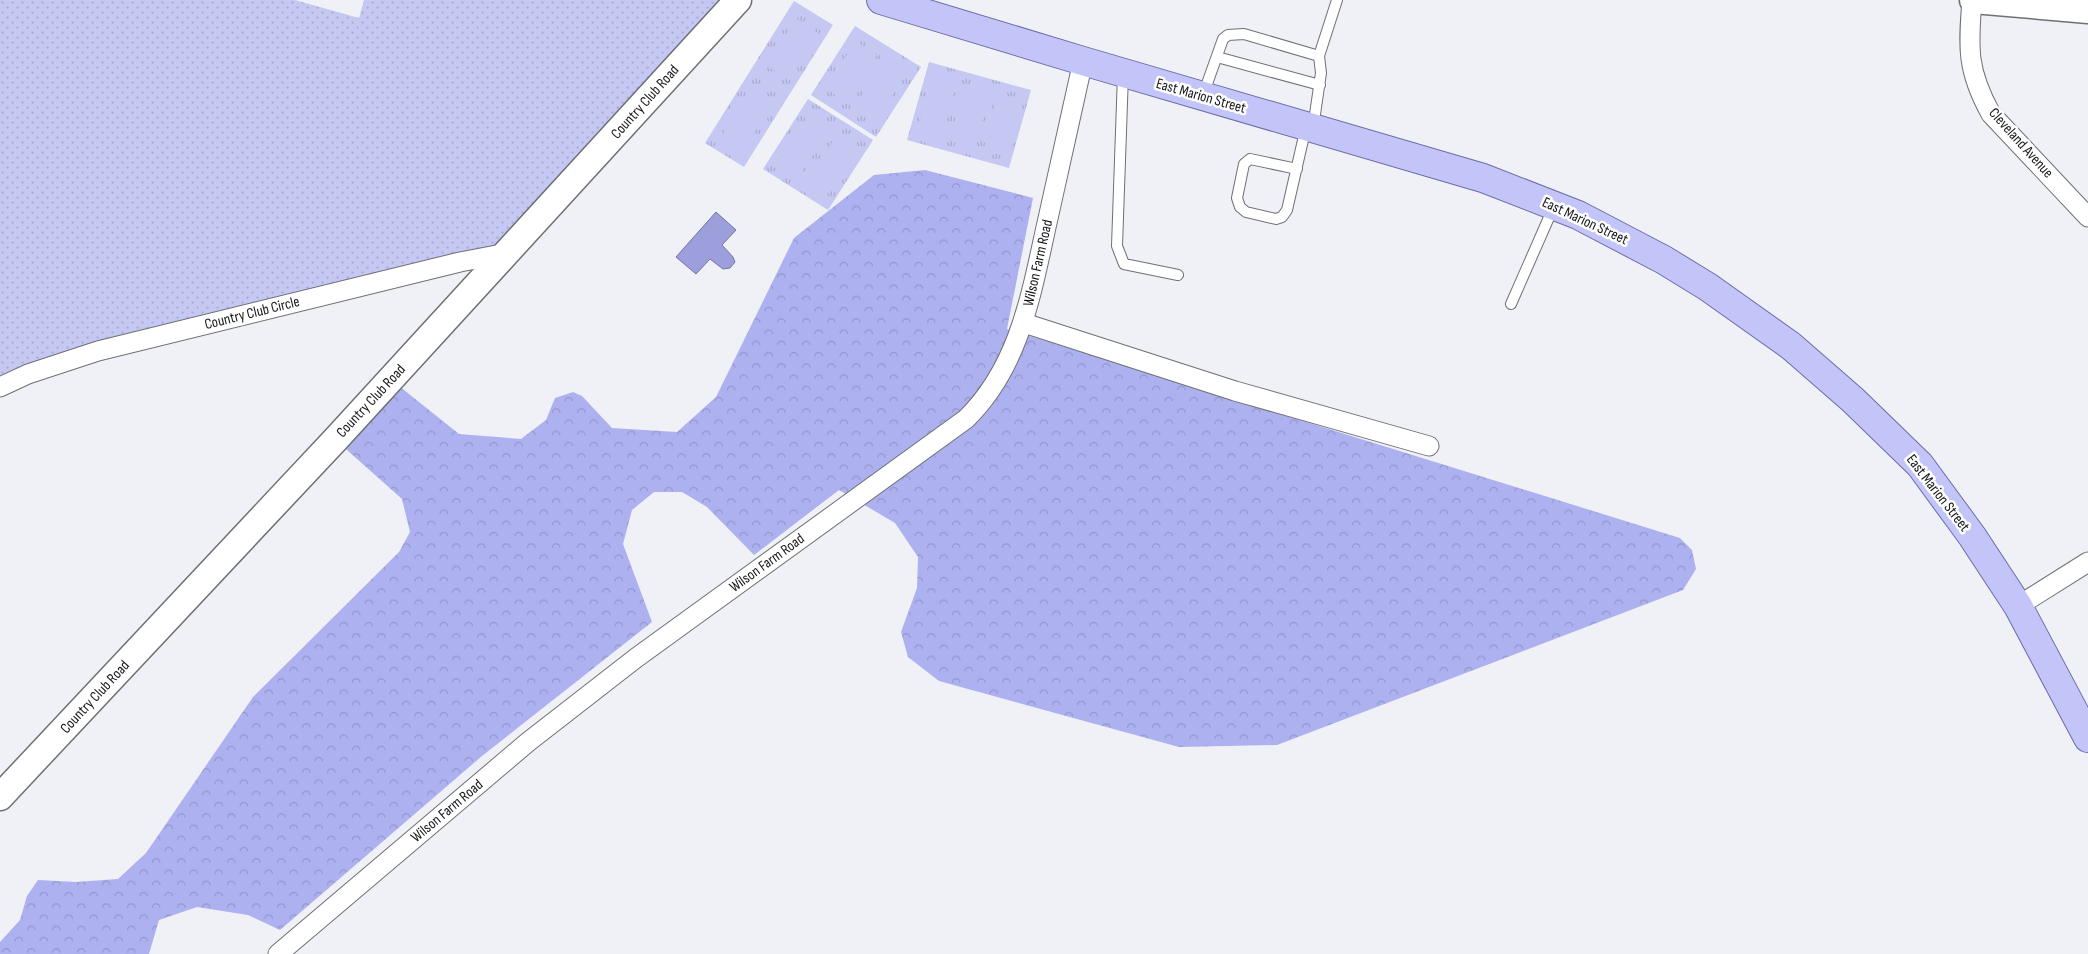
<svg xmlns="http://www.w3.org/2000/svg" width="2088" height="954" viewBox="0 0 2088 954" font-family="'Sofia Sans Condensed',sans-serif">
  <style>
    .grass { fill: url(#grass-dots) }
    .forest { fill: url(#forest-crowns) }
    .park { fill: url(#park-tufts) }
    .garden { fill: #c5c8f2 }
    .water { fill: #9c9fdc; stroke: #7376a1 }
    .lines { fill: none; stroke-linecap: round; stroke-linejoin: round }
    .lane-casing { stroke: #6f7075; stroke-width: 12 }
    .street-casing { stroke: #6f7075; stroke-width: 21 }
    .secondary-casing { stroke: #6f7075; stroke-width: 29 }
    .primary-casing { stroke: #6c6da7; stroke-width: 30 }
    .lane { stroke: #fff; stroke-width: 10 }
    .street { stroke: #fff; stroke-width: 19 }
    .secondary { stroke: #fff; stroke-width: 26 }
    .primary { stroke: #c3c4f8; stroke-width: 28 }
    .labels { text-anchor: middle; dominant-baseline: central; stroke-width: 5; stroke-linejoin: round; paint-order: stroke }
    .street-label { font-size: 15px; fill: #141517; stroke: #fff }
  </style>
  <defs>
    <pattern id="grass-dots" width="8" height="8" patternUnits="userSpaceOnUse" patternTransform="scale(1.25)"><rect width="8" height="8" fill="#c5c8f2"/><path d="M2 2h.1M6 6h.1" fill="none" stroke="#a8abcf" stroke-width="1.8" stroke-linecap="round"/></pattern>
    <pattern id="forest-crowns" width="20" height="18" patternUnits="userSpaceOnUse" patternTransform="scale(1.25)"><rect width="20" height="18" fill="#adb1ef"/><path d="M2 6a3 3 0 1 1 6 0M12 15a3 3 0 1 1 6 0" fill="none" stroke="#9497cc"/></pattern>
    <pattern id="park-tufts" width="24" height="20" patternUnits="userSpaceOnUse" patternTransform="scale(1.25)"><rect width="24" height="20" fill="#c5c8f2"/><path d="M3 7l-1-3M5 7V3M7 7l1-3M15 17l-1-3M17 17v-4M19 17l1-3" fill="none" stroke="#a8abcf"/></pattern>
  </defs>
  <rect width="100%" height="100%" fill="#f0f0f7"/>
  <path class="grass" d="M0,0H295L359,18L364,0H738L507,253L460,262L0,387Z"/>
  <path class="forest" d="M925,170L1033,198L1007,329L1680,538L1692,550L1696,569L1683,590L1277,745L1179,747L939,681L908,657L901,632L917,588L918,557L895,523L839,490L754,555L707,507L682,492H654L632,510L623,544L652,622L482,756L280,930L248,915L197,907L159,920L149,954H0V942L20,920L27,896L38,880L76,882L118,879L146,853L253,697L399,552L410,532L402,499L338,442L394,382L459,434L521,439L546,420L555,398L573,392L582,396L612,428L677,432L716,397L794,238L874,175Z"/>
  <path class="park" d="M794,1L833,25L744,167L705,143Z
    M855,26L921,67L876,137L811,95Z
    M929,62L1031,90L1009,168L907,140Z
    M808,99L873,140L828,210L763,169Z"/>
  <path class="garden" d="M797,19L818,33L788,80L766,65Z
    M856,41L877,55L847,102L825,88Z
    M884,60L906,74L875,121L854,107Z
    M931,77L956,84L942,138L917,131Z
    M964,85L989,92L975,146L950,140Z
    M751,91L773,104L742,151L721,137Z
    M998,94L1023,101L1009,155L984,148Z
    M809,114L830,128L800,175L779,161Z
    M838,133L860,147L829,194L808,180Z"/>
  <path class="water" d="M716,212L736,230L722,245L733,257L735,262L730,268L723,269L710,259L696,274L676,257Z"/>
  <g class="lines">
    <g class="lane-casing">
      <path id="lane" d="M1319,56L1337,0
        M1217,57L1320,85
        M1123,74L1117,246L1124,264L1178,275
        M1203,95L1223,39L1228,35L1244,34L1319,56L1321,73L1313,128
        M1297,169L1250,159L1244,164L1237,198L1240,207L1246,212L1276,219L1282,217L1287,210L1306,127
        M1511,304L1554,206"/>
    </g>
    <g class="street-casing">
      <path id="street" d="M1972,0C1968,48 1967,71 1991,114L2088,217
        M1024,323L1235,391L1429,446
        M0,387L28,374L98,351L460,262L507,253
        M2018,606L2088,562
        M278,954L528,742L636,658L966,419C1022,364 1032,288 1049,214C1060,163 1072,112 1083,61"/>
    </g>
    <g class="secondary-casing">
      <path id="secondary" d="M1973,0L2088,10
        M0,797L336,439L738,0"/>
    </g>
    <g class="primary-casing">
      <path id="primary" d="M881,0L1083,61L1483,178L1578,215L1664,260L1708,287L1791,346L1853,400L1920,465L1972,536L2018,606L2088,738"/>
    </g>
    <use href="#lane" class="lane"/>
    <use href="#street" class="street"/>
    <use href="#secondary" class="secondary"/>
    <use href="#primary" class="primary"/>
  </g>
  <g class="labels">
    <g class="street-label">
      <text transform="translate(1201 96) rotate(16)">East Marion Street</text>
      <text transform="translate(645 102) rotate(-48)">Country Club Road</text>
      <text transform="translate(2021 143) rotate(48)">Cleveland Avenue</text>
      <text transform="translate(1585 221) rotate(25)">East Marion Street</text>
      <text transform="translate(1038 263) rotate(-77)">Wilson Farm Road</text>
      <text transform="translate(252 313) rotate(-14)">Country Club Circle</text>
      <text transform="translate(371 401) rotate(-47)">Country Club Road</text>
      <text transform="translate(1938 493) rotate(52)">East Marion Street</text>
      <text transform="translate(767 563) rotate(-36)">Wilson Farm Road</text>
      <text transform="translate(95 697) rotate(-47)">Country Club Road</text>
      <text transform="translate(447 811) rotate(-40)">Wilson Farm Road</text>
    </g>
  </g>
</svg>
